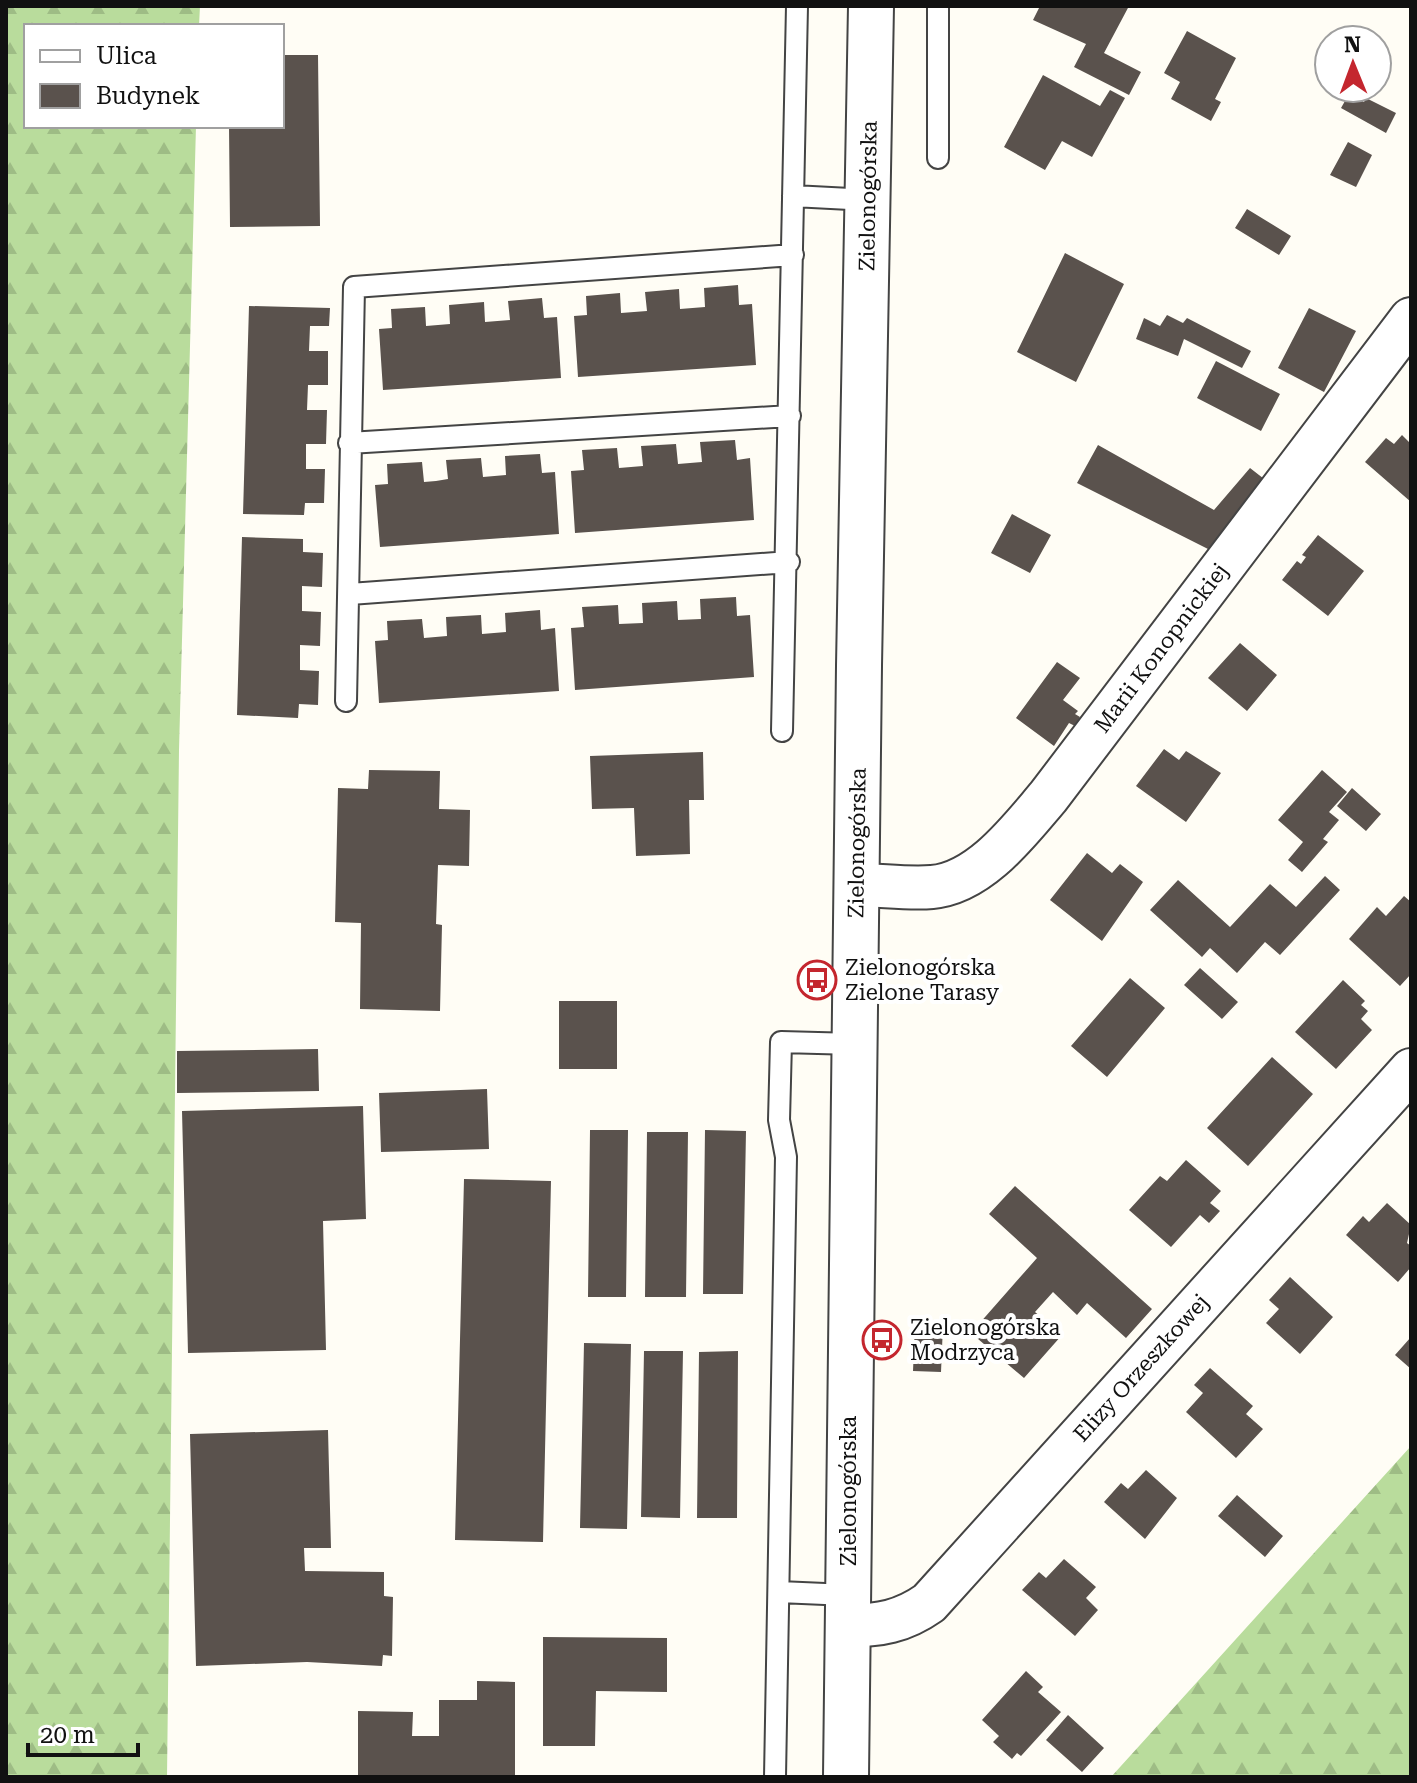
<svg xmlns="http://www.w3.org/2000/svg" width="1417" height="1783" viewBox="0 0 1417 1783" font-family="'Roboto Serif',serif">
  <style>
    .forest { fill: url(#forest-firs) }
    .building { fill: #5a524d }
    .lines { fill: none; stroke-linecap: round; stroke-linejoin: round }
    .service-casing { stroke: #444; stroke-width: 24 }
    .minor-casing { stroke: #444; stroke-width: 46 }
    .tertiary-casing { stroke: #444; stroke-width: 48 }
    .service { stroke: #fff; stroke-width: 20 }
    .minor { stroke: #fff; stroke-width: 42 }
    .tertiary { stroke: #fff; stroke-width: 44 }
    .labels { text-anchor: middle; dominant-baseline: central; stroke-width: 8; stroke-linejoin: round; paint-order: stroke }
    .street-label { font-size: 22px; fill: #111; stroke: #fff }
    .poi-label { font-size: 22px; fill: #111; stroke: #fff; text-anchor: start }
  </style>
  <defs>
    <pattern id="forest-firs" width="22" height="20" patternUnits="userSpaceOnUse" patternTransform="scale(2)"><rect width="22" height="20" fill="#b9dc9c"/><path d="M5 1l3.5 6h-7zM16 11l3.5 6h-7z" fill="#9ebc85"/></pattern>
  </defs>
  <rect width="100%" height="100%" fill="#fffdf5"/>
  <path class="forest" d="M6,6H200L199,26H26V126H196L179,750L167,1777H6Z
    M1411,1446V1777H1111Z"/>
  <path class="building" d="M1040,6H1129L1104,53L1141,72L1129,95L1074,67L1086,44L1033,20Z
    M1187,31L1236,58L1215,99L1221,102L1211,121L1171,99L1180,82L1164,73Z
    M282,55H318L320,226L230,227L229,126H282Z
    M1043,75L1100,106L1110,90L1125,98L1092,157L1062,141L1045,170L1004,147Z
    M1349,94L1364,102L1366,98L1396,113L1386,133L1341,108Z
    M1348,142L1372,155L1356,187L1330,175Z
    M1247,209L1291,236L1279,255L1235,228Z
    M1065,253L1124,284L1076,382L1017,352Z
    M738,285L739,305L752,304L756,365L578,377L574,316L587,315L586,296L620,293L621,313L647,311L645,292L679,289L680,309L705,307L704,288Z
    M542,298L544,318L557,317L561,378L383,390L379,329L392,328L391,309L425,307L426,326L450,324L449,305L484,302L485,322L510,320L508,301Z
    M249,306L330,308L329,326H310L309,351H328V385H308L307,410H327L326,444H306V469H325L324,503H305L304,515L243,514Z
    M1309,308L1356,331L1324,392L1278,368Z
    M1167,315L1183,323L1187,318L1251,351L1242,368L1184,339L1178,356L1136,339L1144,318L1160,326Z
    M1216,361L1280,394L1261,431L1197,398Z
    M1402,435L1411,444V502L1365,462L1386,438L1394,444Z
    M735,440L737,460L750,458L754,520L575,533L571,471L584,470L582,450L617,448L619,468L643,466L641,446L676,444L678,464L702,462L700,442Z
    M1098,445L1214,510L1250,468L1268,482L1210,550L1077,483Z
    M540,454L542,473L555,472L559,534L380,547L375,485L388,484L387,464L422,462L424,482L436,481L448,479L446,460L481,458L483,477L506,475L505,456Z
    M1012,514L1051,535L1030,573L991,553Z
    M1318,535L1364,571L1328,616L1282,580L1297,561L1301,564L1306,557L1302,555Z
    M242,537L303,539V552L323,553L322,587L302,586V611L321,612L320,646L300,645V670L319,671L318,705L299,704L298,718L237,715Z
    M736,597L737,616L750,615L754,677L575,690L571,628L584,627L582,607L618,605L619,624L643,623L642,603L677,601L678,620L701,619L700,599Z
    M540,610L541,630L555,628L559,691L379,703L375,641L388,640L387,621L422,619L424,638L447,636L446,617L481,615L482,634L506,632L505,613Z
    M1240,643L1277,675L1247,711L1208,678Z
    M1057,662L1080,678L1063,700L1078,711L1075,714L1080,717L1075,726L1069,723L1054,746L1016,718Z
    M1164,749L1179,760L1186,751L1221,773L1186,822L1136,786Z
    M703,752L704,800H689L690,854L636,856L634,808L592,809L590,756Z
    M369,770L440,771L439,809L470,810L469,866L438,865L436,924L442,925L440,1011L360,1009L361,923L335,922L338,788L368,789Z
    M1322,770L1347,792L1329,812L1339,820L1323,839L1328,842L1302,872L1288,860L1303,842L1278,820Z
    M1352,788L1381,814L1366,831L1337,806Z
    M1087,853L1112,873L1120,864L1143,882L1102,941L1050,900Z
    M1325,876L1340,890L1280,955L1265,942L1237,973L1210,948L1202,957L1150,910L1178,880L1230,927L1270,884L1296,907Z
    M1404,896L1411,902V974L1400,986L1349,939L1377,907L1386,916Z
    M1200,968L1238,1002L1222,1019L1184,985Z
    M1130,978L1165,1008L1107,1077L1071,1046Z
    M1343,980L1365,1001L1361,1005L1368,1011L1361,1019L1372,1030L1336,1069L1295,1032Z
    M559,1001H617V1069H559Z
    M318,1049L319,1091L177,1093V1051Z
    M1272,1057L1313,1094L1248,1166L1207,1128Z
    M487,1089L489,1149L381,1152L379,1093Z
    M363,1106L366,1219L323,1221L326,1350L188,1353L182,1111Z
    M590,1130H628L626,1297H588Z
    M705,1130L746,1131L743,1294H703Z
    M647,1132H688L686,1297H645Z
    M1186,1160L1221,1191L1210,1203L1220,1211L1209,1223L1200,1215L1171,1247L1129,1210L1160,1176L1167,1181Z
    M464,1179L551,1181L543,1542L455,1540Z
    M1015,1186L1152,1309L1126,1338L1087,1303L1077,1315L1053,1292L1035,1312L1062,1335L1024,1378L971,1333L1037,1258L989,1214Z
    M1387,1203L1411,1225L1407,1243L1411,1246V1267L1398,1282L1346,1235L1363,1216L1369,1222Z
    M1290,1277L1333,1317L1300,1354L1266,1323L1279,1309L1269,1300Z
    M915,1324L943,1325L941,1372L913,1371Z
    M1411,1337V1369L1395,1355Z
    M584,1343L631,1344L627,1529L580,1528Z
    M644,1351H683L680,1518L641,1517Z
    M738,1351L737,1518H697L699,1352Z
    M1210,1368L1253,1406L1246,1414L1263,1429L1236,1458L1186,1412L1203,1393L1194,1385Z
    M328,1430L331,1548H304L305,1571L384,1572V1596L393,1597L392,1656L383,1655L382,1666L307,1662L196,1666L190,1434Z
    M1146,1470L1177,1498L1145,1539L1104,1502L1121,1483L1128,1489Z
    M1237,1495L1283,1536L1265,1557L1218,1516Z
    M1064,1559L1096,1587L1086,1598L1098,1610L1075,1636L1022,1590L1039,1572L1046,1578Z
    M543,1637L667,1638V1692L596,1691L595,1746H543Z
    M1026,1671L1043,1687L1038,1692L1061,1712L1021,1756L1017,1753L1012,1759L993,1742L999,1736L982,1720Z
    M477,1681L515,1682V1777H358V1711L413,1712L412,1736H439V1700H477Z
    M1068,1715L1104,1748L1082,1772L1046,1740Z"/>
  <g class="lines">
    <g class="service-casing">
      <path id="service" d="M938,158V6
        M793,196L869,200
        M349,443L790,416
        M350,594L789,562
        M346,701L354,287L793,255
        M782,731L797,6
        M779,1592L848,1595
        M775,1777L786,1157L779,1120L781,1042L855,1044"/>
    </g>
    <g class="minor-casing">
      <path id="minor" d="M857,885C881,885 907,889 932,887C980,883 1019,831 1048,797L1411,319
        M848,1626C880,1625 902,1622 929,1603L1411,1070"/>
    </g>
    <g class="tertiary-casing">
      <path id="tertiary" d="M846,1777L859,666L871,6"/>
    </g>
    <use href="#service" class="service"/>
    <use href="#minor" class="minor"/>
    <use href="#tertiary" class="tertiary"/>
  </g>
  <defs>
    <g id="bus-ring" transform="scale(2)"><circle r="9.5" fill="#fff" stroke="#c4262e" stroke-width="1.5"/><path d="M-5-6H5V4H4V6H2V4H-2V6H-4V4H-5ZM-3.5-4V0h7V-4ZM-3.5 1.2v1.5H-2V1.2ZM2 1.2v1.5H3.5V1.2Z" fill="#c4262e"/></g>
  </defs>
  <g fill-rule="evenodd">
    <use href="#bus-ring" x="817" y="980"/>
    <use href="#bus-ring" x="882" y="1340"/>
  </g>
  <g class="labels">
    <g class="street-label">
      <text transform="translate(868 196) rotate(-89)">Zielonogórska</text>
      <text transform="translate(1161 648) rotate(-53)">Marii Konopnickiej</text>
      <text transform="translate(857 843) rotate(-89)">Zielonogórska</text>
      <text transform="translate(1141 1368) rotate(-48)">Elizy Orzeszkowej</text>
      <text transform="translate(848 1491) rotate(-90)">Zielonogórska</text>
    </g>
    <g class="poi-label">
      <text x="845" y="967">Zielonogórska<tspan x="845" dy="25">Zielone Tarasy</tspan></text>
      <text x="910" y="1327">Zielonogórska<tspan x="910" dy="25">Modrzyca</tspan></text>
    </g>
  </g>
  <rect width="1417" height="1783" fill="none" stroke="#111111" stroke-width="16"/>
  <rect x="24" y="24" width="260" height="104" fill="#ffffff" stroke="#a0a0a0" stroke-width="2"/>
  <rect x="40" y="50" width="40" height="12" fill="#ffffff" stroke="#a0a0a0" stroke-width="2"/>
  <text x="96" y="64" font-size="24" fill="#111111">Ulica</text>
  <rect x="40" y="84" width="40" height="24" fill="#5a524d" stroke="#a0a0a0" stroke-width="2"/>
  <text x="96" y="104" font-size="24" fill="#111111">Budynek</text>
  <g transform="translate(1353 64) rotate(359)"><circle r="38" fill="#ffffff" stroke="#a0a0a0" stroke-width="2"/>
  <path d="M0-6L14 30L0 20L-14 30Z" fill="#c4262e"/>
  <text y="-12" font-size="22" font-weight="bold" text-anchor="middle" fill="#111111">N</text>
  </g>
  <path d="M28 1743v12h110v-12" fill="none" stroke="#111111" stroke-width="4"/>
  <text x="40" y="1743" font-size="24" fill="#111111" stroke="#ffffff" stroke-width="6" paint-order="stroke">20 m</text>
</svg>
